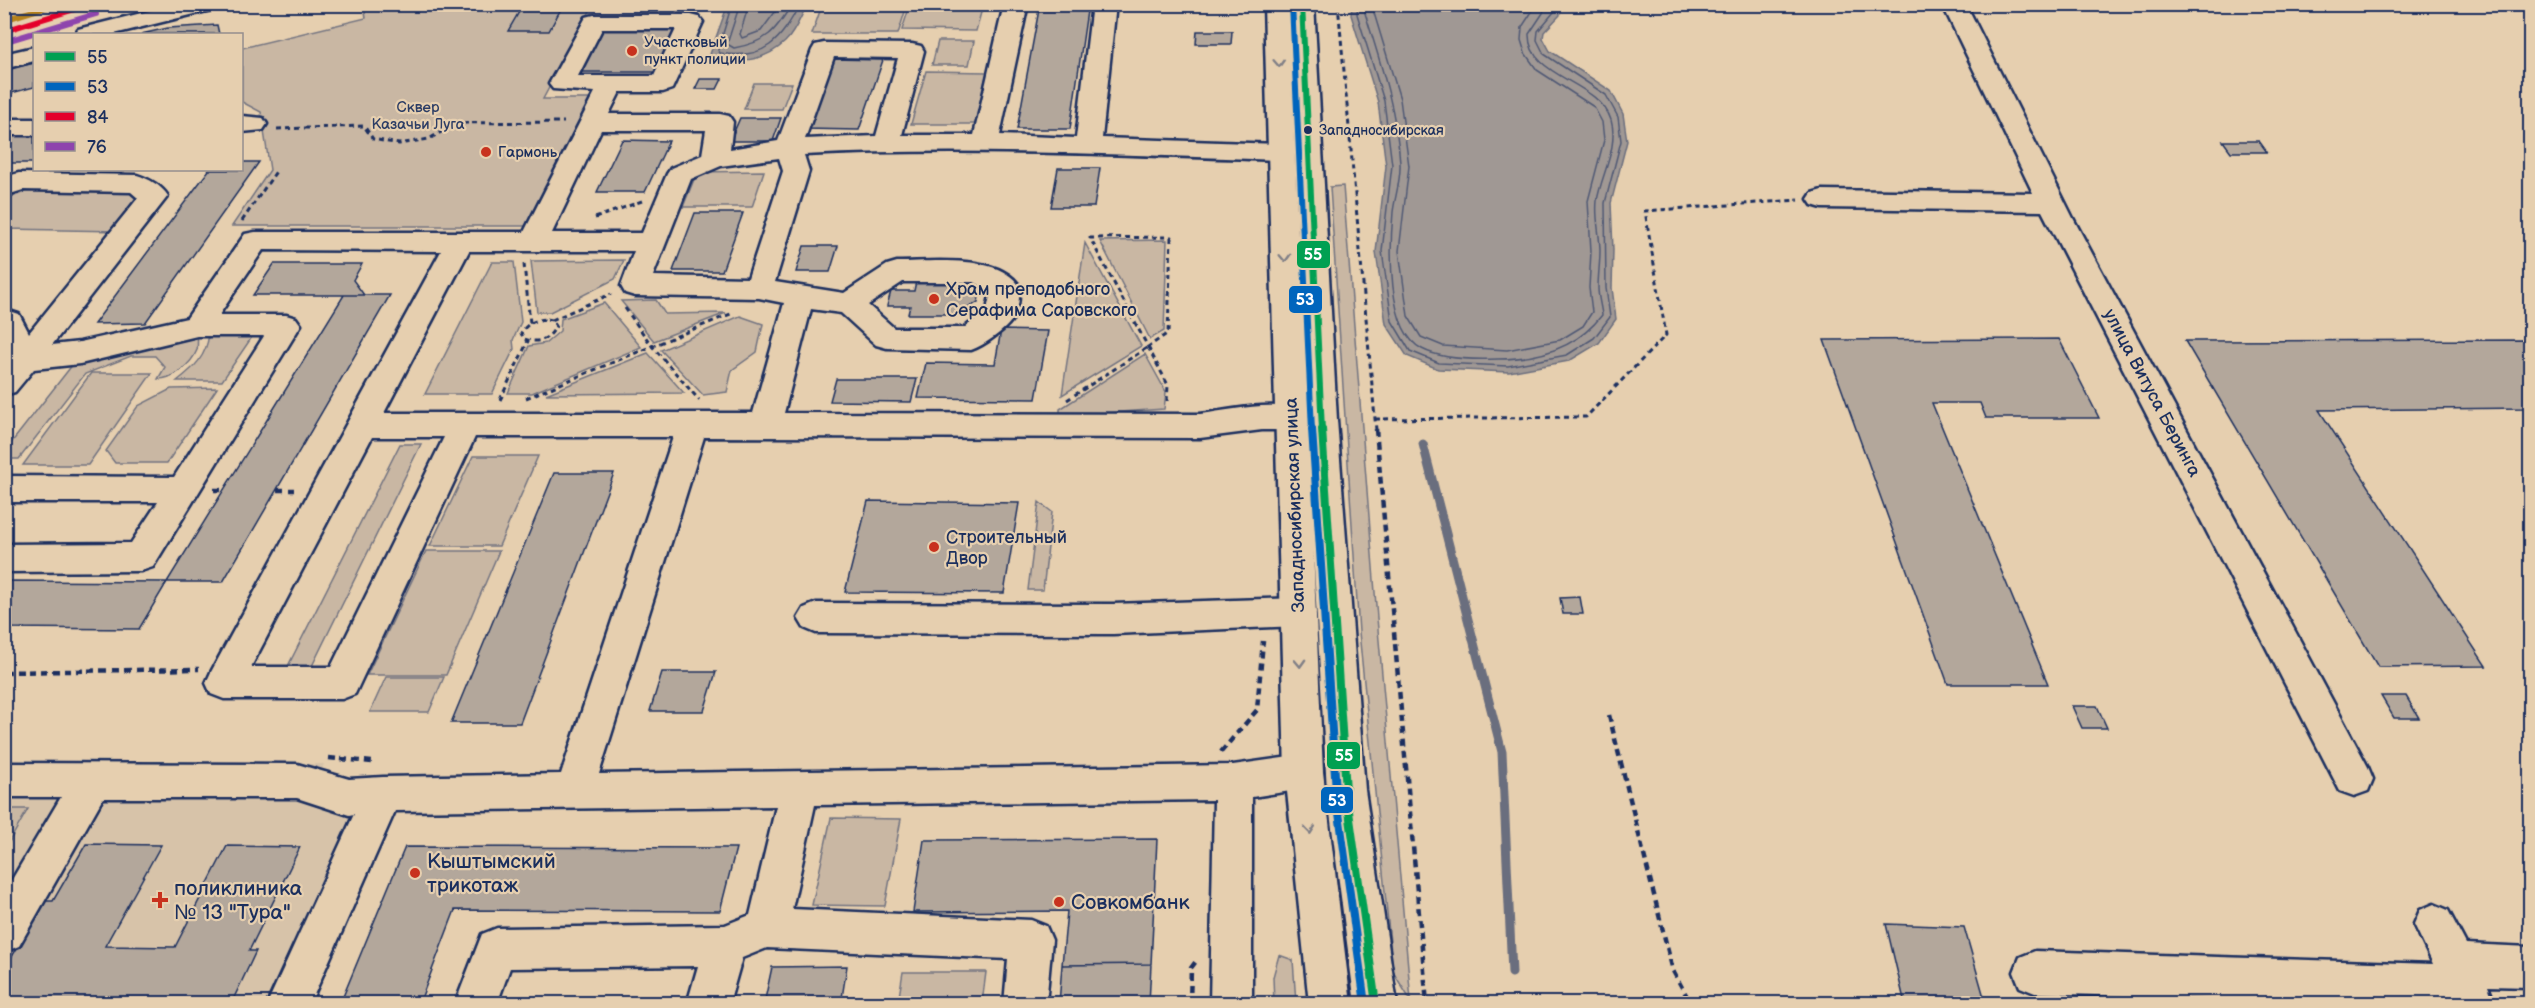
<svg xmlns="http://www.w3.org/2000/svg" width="2535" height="1008" viewBox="0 0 2535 1008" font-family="'Balsamiq Sans',sans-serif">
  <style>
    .built { fill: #d7c3a9 }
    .green { fill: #c9b7a3; stroke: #727380; stroke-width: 1.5 }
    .water { fill: #a09894; stroke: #6b6e7e; stroke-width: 1.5 }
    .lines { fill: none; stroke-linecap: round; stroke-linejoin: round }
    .shore { stroke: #505974; stroke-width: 1.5 }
    .stream { stroke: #6b6e7e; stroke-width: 9 }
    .building { fill: #b3a79b; stroke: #1b2f5e; stroke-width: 1.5 }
    .minor-casing { stroke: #1b2f5e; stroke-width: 5 }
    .major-casing { stroke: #1b2f5e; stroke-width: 5 }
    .path-far1 { stroke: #1b2f5e; stroke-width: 3; stroke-dasharray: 5 4; stroke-linecap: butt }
    .path { stroke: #1b2f5e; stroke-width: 4.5; stroke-dasharray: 7 5; stroke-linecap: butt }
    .minor { fill: #e6cfaf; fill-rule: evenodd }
    .major { fill: #e6cfaf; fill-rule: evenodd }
    .bus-1-far1-casing { stroke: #e6cfaf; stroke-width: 10 }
    .bus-1-casing { stroke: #e6cfaf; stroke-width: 13 }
    .bus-2-far1-casing { stroke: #e6cfaf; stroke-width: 10 }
    .bus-2-casing { stroke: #e6cfaf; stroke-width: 13 }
    .bus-3-casing { stroke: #e6cfaf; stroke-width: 10 }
    .bus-4-casing { stroke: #e6cfaf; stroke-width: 10 }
    .bus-5-casing { stroke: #e6cfaf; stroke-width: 10 }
    .bus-1-far1 { stroke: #01a052; stroke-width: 6 }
    .bus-1 { stroke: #01a052; stroke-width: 8 }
    .bus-2-far1 { stroke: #0065bd; stroke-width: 6 }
    .bus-2 { stroke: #0065bd; stroke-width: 8 }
    .bus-3 { stroke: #e4002b; stroke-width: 6 }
    .bus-4 { stroke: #8e44ad; stroke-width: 6 }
    .bus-5 { stroke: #b5821c; stroke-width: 6 }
    .oneway { stroke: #807f86 }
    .poi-dot { fill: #c8321e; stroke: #e6cfaf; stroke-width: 2 }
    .bus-dot { fill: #1b2f5e; stroke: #e6cfaf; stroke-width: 2 }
    .labels { text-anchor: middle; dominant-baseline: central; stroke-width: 4.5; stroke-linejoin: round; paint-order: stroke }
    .far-bus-label { font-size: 14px; fill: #1b2f5e; stroke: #e6cfaf; text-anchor: start }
    .far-poi-label { font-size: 15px; fill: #1b2f5e; stroke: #e6cfaf; text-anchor: start }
    .far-park-label { font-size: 15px; fill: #2c3d65; stroke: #e6cfaf }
    .poi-label { font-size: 18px; fill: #1b2f5e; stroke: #e6cfaf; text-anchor: start }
    .street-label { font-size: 18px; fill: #1b2f5e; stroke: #e6cfaf }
    .near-poi-label { font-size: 21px; fill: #1b2f5e; stroke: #e6cfaf; text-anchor: start }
    .line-badge { stroke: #e6cfaf; stroke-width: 2 }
    .badge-label { font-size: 16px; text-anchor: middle; font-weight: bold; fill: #fff }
  </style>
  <rect width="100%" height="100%" fill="#e6cfaf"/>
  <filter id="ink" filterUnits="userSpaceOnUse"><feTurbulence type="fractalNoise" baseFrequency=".0167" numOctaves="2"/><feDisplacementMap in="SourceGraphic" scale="12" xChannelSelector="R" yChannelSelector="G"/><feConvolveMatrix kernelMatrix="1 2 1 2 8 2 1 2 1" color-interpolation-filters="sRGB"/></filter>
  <g filter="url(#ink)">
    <path class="built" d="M5,764H324L319,777L369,779L269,1003L5,1004Z"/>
    <path class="green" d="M364,5H593L543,99H596L530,226H232L270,170L261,112L242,102V48L366,18Z
      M822,5V4L907,5L898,34H812Z
      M910,5V4L983,5L976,31L902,30Z
      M938,41H974L969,65H932Z
      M926,71L987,72L975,124H911Z
      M754,83H792L782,109H744Z
      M764,171L752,207H683L697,172Z
      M1343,186L1377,618L1411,1001L1393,972L1359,632L1330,187Z
      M131,190L142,202L121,231L5,229L4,200L27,191Z
      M1167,240L1164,331L1150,339L1100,241Z
      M1085,243L1141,346L1062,395Z
      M624,260L615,279L550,312H537L531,261Z
      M492,262H514L521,322L513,340L514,349L492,394H425Z
      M656,300L665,314L726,313L654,341L621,301Z
      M604,303L641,347L532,393H508L529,346L546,343L560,331L561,319Z
      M740,316L763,324L757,352L732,370L727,392L703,395L661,350Z
      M209,334H254L222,381H177C195,367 206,357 209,334Z
      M198,335C197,339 198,346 197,350C191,365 173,379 158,379L165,367L155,356H131L85,374L19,459H5L4,452L77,359Z
      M648,353L684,393L546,394Z
      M1145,354L1166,392L1164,409L1060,416V409Z
      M91,373H152L88,465H23Z
      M217,388L167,463H115L106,451L138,406L171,389Z
      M400,444H421L311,668H287Z
      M473,456H538L499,546H430Z
      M1039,502L1052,512L1043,590H1028Z
      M426,551H499L446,675H367Z
      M386,677H444L429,712H370Z
      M5,809H28L5,849L4,809Z
      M831,818L901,819L885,906L812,905Z
      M1279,955L1293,960L1296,1003H1274L1273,977Z
      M903,972H986L982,1003H898Z"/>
    <path class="water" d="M728,4H807V5C801,16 795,33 785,42C763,63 737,63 709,57Z
      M1352,5H1559L1560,15L1544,32L1543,38L1550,51L1611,91L1623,114L1627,141L1611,203L1613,250L1612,288L1616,319L1599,343L1569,361L1509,372L1438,369L1407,356L1386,324L1376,252L1386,166L1378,102L1351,15Z"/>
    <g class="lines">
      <path class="shore" d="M732,4L718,50L720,53C765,61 781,40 800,4
        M740,4L727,44L734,48C767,42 775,32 792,4
        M749,4L740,34L742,38L761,31L781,4
        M1358,4L1357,14L1384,101L1392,165L1382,251L1392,321L1410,351L1439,363L1508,366L1567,355L1594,338L1610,317L1606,288L1605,203L1621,141L1618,117L1606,95L1544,54L1537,40L1538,31L1554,12V4
        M1365,4V13C1380,61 1397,112 1400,163C1401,180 1395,196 1393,212C1390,246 1386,330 1422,349C1443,360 1474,360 1498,359C1538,359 1577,348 1602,315C1601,306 1598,297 1598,288C1598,276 1600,263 1600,251C1600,234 1595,218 1597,201C1601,175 1619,147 1611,120C1598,80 1528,78 1529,34L1543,13L1546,4
        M1374,4V13L1400,99L1409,166L1399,251L1408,316L1421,337L1443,346L1507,350L1560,340L1583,326L1592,312L1589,288L1591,251L1588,201L1604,140L1602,122L1594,107L1537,70L1525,53L1521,40L1522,27L1537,4"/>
      <path class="stream" d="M1423,444L1502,752L1512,973"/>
    </g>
    <path class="building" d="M1040,4H1088L1070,129H1017Z
      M523,5H563L549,31H508Z
      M217,25L219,34H141L168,28Z
      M601,29H683L663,72H579Z
      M1197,31H1232L1231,44H1196Z
      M831,59L883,60L859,130L804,129Z
      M34,63V87L4,95V70Z
      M700,79H722L717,89H695Z
      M740,118H781L773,141H730Z
      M14,136H34V163H4V146Z
      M622,140L669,141L645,192H597Z
      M2223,141H2259L2267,152H2231Z
      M242,162H259L145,323L94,324L209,170H242Z
      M1058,168H1100L1094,207H1051Z
      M695,213H743L722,271H673Z
      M804,246H838L830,272H796Z
      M274,264H362L353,280L364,295H253Z
      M916,281H973V288L980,292L978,302L968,308L967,314H908L910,306H887L891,291H914Z
      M344,295H390L223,582H167Z
      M1001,330L1048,331L1036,399L918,398L926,363L995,364Z
      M2059,339L2099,418H1986L1980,403H1932L2048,684H1948L1824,340Z
      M2530,340V408L2319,410L2486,666L2378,667L2185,341Z
      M836,379H917L911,402L830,401Z
      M554,473H614L520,723H451Z
      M868,501L1019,503L1004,593L845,592Z
      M4,581L167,582L139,629L4,628Z
      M1580,597L1583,614H1563L1560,598Z
      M662,672H716L704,711H650Z
      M2381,696H2406L2419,718H2394Z
      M2072,706H2097L2107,728H2082Z
      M1157,839L1151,964L1062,965L1067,911L913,912L924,840Z
      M86,844L161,845L105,946L175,947L227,846L300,847L249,951H256L231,1004H4V970L45,901H53Z
      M405,847L736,848L720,911L455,910L419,1004H340Z
      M1886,924L1964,927L1986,1004H1905Z
      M1151,964L1149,1004H1059L1062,965Z
      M847,966L841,1004H764L772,967Z"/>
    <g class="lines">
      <g class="minor-casing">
        <path id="minor" d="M28,4H52L55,19L51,24L43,26L35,24Z
          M177,4H218L215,9L114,34H75L78,29Z
          M1004,4H1028L1000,135L1076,138L1092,4H1116L1102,138L1282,144L1291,146L1295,152L1291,158L1282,160C1123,155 964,147 804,155L809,171L775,282L844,293L887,265L897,262C932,262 1000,253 1020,287C1019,296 1019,307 1015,315C1010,327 984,346 971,350L887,348L876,345L841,313L811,309L784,413L1200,414C1232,410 1270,400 1302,410L1307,418L1302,426L1291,430H1262L1200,438L704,437L599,774L1233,765L1304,755L1317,760L1323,772L1317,784L1304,789L1252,797V1004H1210L1214,800L815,805L792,909L1031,920L1046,926L1052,940L1046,1004H1004L1008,959L767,948L742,958L729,1004H687L698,966L510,968L497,1004H455L482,934L497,928L725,925L750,915L776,806L395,811L310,1004H267L354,814L349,815L297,798H103L19,946L4,952V893L61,797H4V763L297,764L349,779L383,777L561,774L673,437H475L355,694L342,699H224L211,694L206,683L211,672L441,251L263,250L219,315H286L296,318L301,325L153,567L141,571L4,572V544L131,543L158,502H4V476L174,477L264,336H197L80,364L34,369L15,392L4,395V363L9,357L4,346V309L19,314L29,333L138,198L131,192L23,190L4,196V177L19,173L137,175C149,179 161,185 168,196L52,345L80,342L187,318L245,234L255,232H524L595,92L553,89L549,84L586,17L594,15H691L699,17L703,22L672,89L663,92H620L609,114H720L729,116L733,122L730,149L778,141L812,50L815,45L824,43L912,44L921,46L924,51L902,135H974ZM602,29H676L654,76H578ZM834,57L898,58L876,136L805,139ZM601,130H706L702,155L671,168L667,174L642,233H552ZM779,158L783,171L748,278L653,276L691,179L721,166ZM469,251H634L621,286L625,293L635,296L759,298L784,303L753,413H384ZM903,282H974L991,291L987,310L964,328H894L868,305ZM372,437H444L331,667H251Z
          M1942,4H1966L2073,218L2368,767L2373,779L2368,791L2354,796L2340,791L2042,211L1822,208L1812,205L1808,199L1812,193L1822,190L2033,193Z
          M34,47V61L4,69V54Z
          M242,116L263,118L267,124L263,130L242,132Z
          M4,119H34V135H4Z
          M1298,598L1310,602L1316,612L1310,622L1298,626L1113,634L816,633L804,628L798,618L804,608L816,603L1113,604Z
          M2434,904L2448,910L2466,944L2530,947V987L2488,986L2495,1004H2363L2035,993L2020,987L2014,972L2020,957L2035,951L2433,964L2414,924L2420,910Z"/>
      </g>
      <g class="major-casing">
        <path id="major" d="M66,4H104L101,9L4,38V23Z
          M1264,4H1288L1299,259L1290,4H1314L1337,420L1365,790L1397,1004H1355L1327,790L1313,550L1323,772L1351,1004H1309L1285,772Z"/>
      </g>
      <path class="path-far1" d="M1338,4L1376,430
        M2522,4L2530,10
        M277,129L364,126L373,139L399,144L429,139L457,123L564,122
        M595,218L642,201
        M242,221L277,170
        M1171,237L1168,333L1148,347L1090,238Z
        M524,264L530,323
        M625,308L652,346L699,400
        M547,319L552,320L556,326C549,340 538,344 524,339L521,333C527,323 535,320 547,319Z
        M552,320L611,294
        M1148,347L1168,385L1167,402
        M526,398L733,313
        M500,400L528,341
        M1067,400L1148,347
        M1375,419L1586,417L1666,335L1645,211L1799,200"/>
      <path class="path" d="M1376,429L1427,1004
        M214,490H224
        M277,490H294
        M4,672L199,669
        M1609,715L1673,971L1691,1004
        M1221,752L1257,710L1263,641
        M329,758L372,762
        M1190,1004L1191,968L1197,960"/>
      <use href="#minor" class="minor"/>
      <use href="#major" class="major"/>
      <g class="bus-1-far1-casing">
        <path id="bus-1-far1" d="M1302,4L1322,430"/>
      </g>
      <g class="bus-1-casing">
        <path id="bus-1" d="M1322,429L1346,790L1376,1004"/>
      </g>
      <g class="bus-2-far1-casing">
        <path id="bus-2-far1" d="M1292,4L1312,430"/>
      </g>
      <g class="bus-2-casing">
        <path id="bus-2" d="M1312,429L1336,791L1365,1004"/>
      </g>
      <g class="bus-3-casing">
        <path id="bus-3" d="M4,31L91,4"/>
      </g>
      <g class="bus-4-casing">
        <path id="bus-4" d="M7,41L96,14"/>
      </g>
      <g class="bus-5-casing">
        <path id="bus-5" d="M4,20L55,4"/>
      </g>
      <use href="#bus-1-far1" class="bus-1-far1"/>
      <use href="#bus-1" class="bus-1"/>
      <use href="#bus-2-far1" class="bus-2-far1"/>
      <use href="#bus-2" class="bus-2"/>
      <use href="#bus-3" class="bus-3"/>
      <use href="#bus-4" class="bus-4"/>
      <use href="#bus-5" class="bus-5"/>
    </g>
    <defs><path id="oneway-chevron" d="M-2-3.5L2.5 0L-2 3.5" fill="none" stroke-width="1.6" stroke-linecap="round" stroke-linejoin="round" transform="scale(1.5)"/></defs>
    <g class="oneway">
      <use href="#oneway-chevron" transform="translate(1279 63) rotate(87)"/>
      <use href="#oneway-chevron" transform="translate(1285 258) rotate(88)"/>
      <use href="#oneway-chevron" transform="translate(1300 663) rotate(88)"/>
      <use href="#oneway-chevron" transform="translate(1310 830) rotate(84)"/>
    </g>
  </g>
  <g class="poi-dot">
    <circle cx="632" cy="51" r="6"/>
    <circle cx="486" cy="152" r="6"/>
    <circle cx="934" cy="299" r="6"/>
    <circle cx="934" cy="547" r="6"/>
    <circle cx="415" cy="873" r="6"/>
    <path d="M157 891h6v6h6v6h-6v6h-6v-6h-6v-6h6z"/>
    <circle cx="1059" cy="902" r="6"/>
  </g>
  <circle class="bus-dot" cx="1308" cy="130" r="5"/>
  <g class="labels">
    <g class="far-bus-label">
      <text x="1319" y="130">Западносибирская</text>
    </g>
    <g class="far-poi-label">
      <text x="644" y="42">Участковый<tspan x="644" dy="17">пункт полиции</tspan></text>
      <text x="498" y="152">Гармонь</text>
    </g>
    <g class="far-park-label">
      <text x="418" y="107">Сквер<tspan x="418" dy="17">Казачьи Луга</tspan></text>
    </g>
    <g class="poi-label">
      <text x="946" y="289">Храм преподобного<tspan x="946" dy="21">Серафима Саровского</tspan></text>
      <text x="946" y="537">Строительный<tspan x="946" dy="21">Двор</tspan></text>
    </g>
    <g class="street-label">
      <text transform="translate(2152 393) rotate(62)">улица Витуса Беринга</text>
      <text transform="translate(1295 505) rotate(-92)">Западносибирская улица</text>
    </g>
    <g class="near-poi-label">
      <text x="427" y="861">Кыштымский<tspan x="427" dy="24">трикотаж</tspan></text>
      <text x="174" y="888">поликлиника<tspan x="174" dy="24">№ 13 "Тура"</tspan></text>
      <text x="1071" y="902">Совкомбанк</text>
    </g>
  </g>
  <g class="line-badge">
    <rect x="1296" y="240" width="35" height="29" rx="6" fill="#01a052"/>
    <rect x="1288" y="285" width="35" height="29" rx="6" fill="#0065bd"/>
    <rect x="1326" y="741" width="35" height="29" rx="6" fill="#01a052"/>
    <rect x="1320" y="786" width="34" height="28" rx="6" fill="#0065bd"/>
  </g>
  <g class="badge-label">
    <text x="1313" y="260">55</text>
    <text x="1305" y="305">53</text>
    <text x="1344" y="761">55</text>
    <text x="1337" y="806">53</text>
  </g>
  <rect width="2535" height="1008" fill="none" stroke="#e6cfaf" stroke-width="24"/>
  <rect x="12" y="12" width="2511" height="984" fill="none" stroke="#1b2f5e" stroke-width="2" filter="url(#ink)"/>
  <rect x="33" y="33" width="210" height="138" fill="#e6cfaf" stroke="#958f8f" stroke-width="1.5"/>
  <rect x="45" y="52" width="30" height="9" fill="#01a052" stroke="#958f8f" stroke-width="1.5"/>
  <text x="87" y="63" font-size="18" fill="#1b2f5e">55</text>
  <rect x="45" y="82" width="30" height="9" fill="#0065bd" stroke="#958f8f" stroke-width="1.5"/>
  <text x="87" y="93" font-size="18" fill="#1b2f5e">53</text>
  <rect x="45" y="112" width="30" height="9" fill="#e4002b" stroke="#958f8f" stroke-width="1.5"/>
  <text x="87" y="123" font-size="18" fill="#1b2f5e">84</text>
  <rect x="45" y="142" width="30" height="9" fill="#8e44ad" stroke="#958f8f" stroke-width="1.5"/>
  <text x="87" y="153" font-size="18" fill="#1b2f5e">76</text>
</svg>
